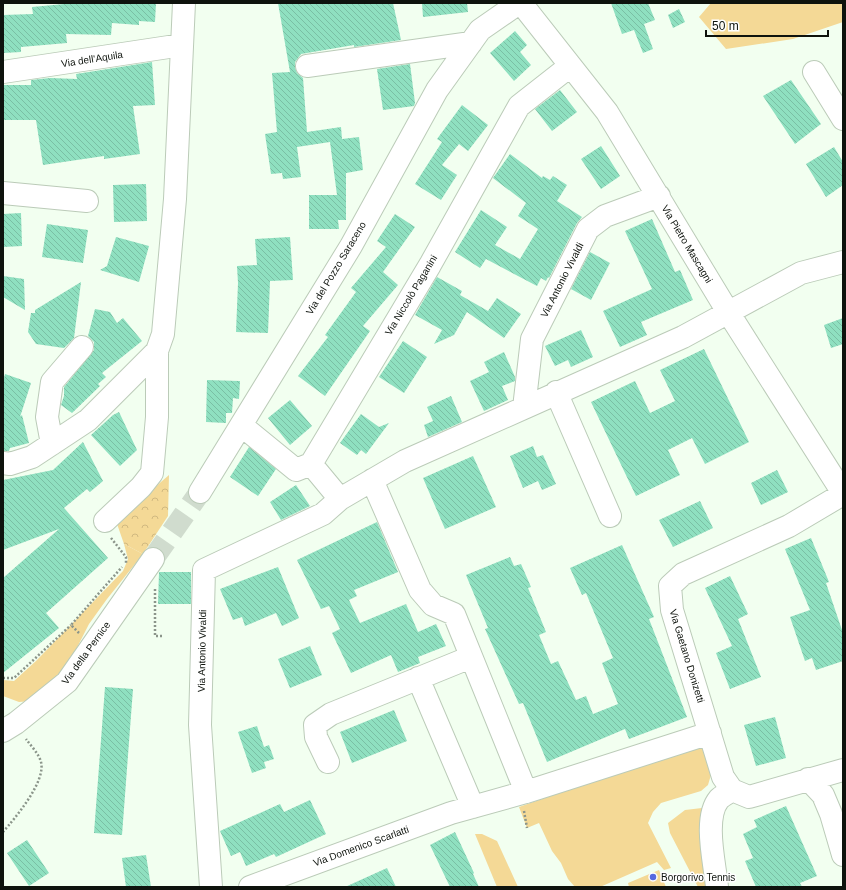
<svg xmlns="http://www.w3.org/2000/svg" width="846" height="890" viewBox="0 0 846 890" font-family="Arial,sans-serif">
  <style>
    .grass { fill: #f4d996 }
    .forest { fill: url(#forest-crowns) }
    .building { fill: url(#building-back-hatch) }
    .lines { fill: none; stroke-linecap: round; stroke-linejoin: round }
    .minor-tunnel { stroke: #d0dcce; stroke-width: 22; stroke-dasharray: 22 11; stroke-linecap: butt }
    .minor-casing { stroke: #bbcbb8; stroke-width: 24 }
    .path { stroke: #8b958a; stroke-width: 2.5; stroke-dasharray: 2 2; stroke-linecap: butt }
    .minor { stroke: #fff; stroke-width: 22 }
    .poi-dot { fill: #5769e0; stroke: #fff; stroke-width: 1.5 }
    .labels { text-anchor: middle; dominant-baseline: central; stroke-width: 3; stroke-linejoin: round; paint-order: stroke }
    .street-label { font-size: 10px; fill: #0e130d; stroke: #fff }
    .poi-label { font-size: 10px; fill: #0e130d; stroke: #fff; text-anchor: start }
  </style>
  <defs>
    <pattern id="forest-crowns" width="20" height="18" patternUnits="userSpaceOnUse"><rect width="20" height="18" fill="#f4d996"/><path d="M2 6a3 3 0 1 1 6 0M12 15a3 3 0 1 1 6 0" fill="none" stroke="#d0b980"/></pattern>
    <pattern id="building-back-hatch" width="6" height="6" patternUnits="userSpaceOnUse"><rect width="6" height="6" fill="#8fe0c0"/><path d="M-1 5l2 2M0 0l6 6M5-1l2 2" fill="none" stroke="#7abfa4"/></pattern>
  </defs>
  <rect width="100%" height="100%" fill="#f2fff0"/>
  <path class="grass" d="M711,3H843V22L793,39L726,49L699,17Z
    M124,544L143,554L107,599L89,624L59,683L31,701L19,702L3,696V680L14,681L36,661L123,571L128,559Z
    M702,743L713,768L708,785L701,791L661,803L653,812L648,823L671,868L664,870L657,862L600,887H575L568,879L561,863L552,851L539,823L527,828L519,807Z
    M702,808L708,816L711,887H698L670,833L668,823L685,810Z
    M475,834H482L497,841L518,887H497Z
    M659,870L666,887H629L628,883Z"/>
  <path class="forest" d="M169,475L168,516L143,554L124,544L116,521Z"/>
  <path class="building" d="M75,3H156L155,22L139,21V25L112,23L111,35L66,34L67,43L21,47V52L3,53V15L33,14L32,7Z
    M278,3H393L401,40L354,47V45L301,54L295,62V67L297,73L303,78L307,132L341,127L342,139L359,137L363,170L346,173V220H338L339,229H309V195H337L330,142L297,147L301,177L283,179L282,173L271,174L265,134L277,132L272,73L290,72Z
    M422,3H467L468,12L423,17Z
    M611,3H648L655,20L644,24L653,49L643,53L634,30L622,34Z
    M679,9L685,22L673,28L668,15Z
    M515,31L527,45L520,52L531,65L514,81L490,53Z
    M152,62L155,105L133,106L140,154L104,159V156L43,165L36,120H3V85H31V80L50,78L77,79L76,74Z
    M410,64L415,103L414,106L383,110L377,69Z
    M791,80L821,124L795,144L763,96Z
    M560,90L577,112L552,131L535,109Z
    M462,105L488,125L468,151L459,144L442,165L457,175L441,200L415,184L442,142L437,139Z
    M601,146L620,176L601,189L581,159Z
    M834,147L843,162V185L826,197L806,164Z
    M510,154L542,178L543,176L550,180L553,176L567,185L557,201L582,217L577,223L549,278L548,277L546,281L541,278L537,286L486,259L480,268L455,252L481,210L507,227L495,245L520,259L538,229L518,216L526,203L493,178Z
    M146,184L147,221L114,222L113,185Z
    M21,213L22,246L3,247V214Z
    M395,214L415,227L383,272L398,285L363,326L370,331L325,396L298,376L328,337L325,335L356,292L351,288L386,247L377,241Z
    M652,219L675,272L680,270L693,300L641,322L647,335L620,347L603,311L652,289L625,231Z
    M47,224L88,230L83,263L42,257Z
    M116,237L149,246L139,282L100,270L107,266Z
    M290,237L293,280L270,281L268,333L236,332L238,283L237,266L257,265L255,239Z
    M590,252L610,263L591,300L571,289Z
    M3,276L24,279L25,310L3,297Z
    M437,277L462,291L460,295L488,311L497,298L521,314L504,338L467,312L454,335L434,344L442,330L415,315Z
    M81,282L74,338L64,348L36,344L28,332L31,313H35V310Z
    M95,309L110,312L117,323L123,318L142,341L102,373L106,377L98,384L100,386L72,413L61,405L64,396V387L94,350V342L88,336Z
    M843,318V344L831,348L824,325Z
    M581,330L593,357L571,367L568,360L555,366L545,346Z
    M403,341L427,357L404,393L379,377Z
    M704,349L749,442L705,464L692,438L668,450L680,475L636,496L591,402L635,381L650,413L675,401L660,370Z
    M504,352L515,377V381L502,386L508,400L484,411L470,381L489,372L484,362Z
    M5,374L31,383L20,417L22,415L29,443L10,448L9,451H3V382Z
    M207,380L240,381L239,399L233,398L232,413H226V423L206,422Z
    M451,396L462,422L428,437L424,425L433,421L427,407Z
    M290,400L312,426L290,445L268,418Z
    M119,412L137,450L120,466L91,435L113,415Z
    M361,414L379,427L389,423L366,454L361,450L357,455L340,443Z
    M83,442L103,481L90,492L87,489L64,508L108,558L46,613L59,628L3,673V578L59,529L3,550V480L53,470Z
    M533,446L537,457L543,455L556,484L542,490L538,481L523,488L510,456Z
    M249,447L276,469L258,496L230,477Z
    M473,456L496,507L445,529L423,478Z
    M777,470L788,492L761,505L751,483Z
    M296,485L310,506L281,520L270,502Z
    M700,501L713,528L673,547L659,520Z
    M377,522L398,572L354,590L357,596L349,600L360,623L406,604L418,632L436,624L446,646L418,657L420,663L398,672L391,655L351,673L332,633L340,629L329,606L321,609L297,560Z
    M811,538L829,582L826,583L843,633V661L816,670L812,658L805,661L790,617L810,610L785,549Z
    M622,545L654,617L649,619L687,717L629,739L625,729L547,762L523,703L519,704L485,629L488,628L466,575L510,557L514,566L521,564L531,587L528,588L546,632L539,635L551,664L558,661L576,700L586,696L593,714L618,704L602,663L613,658L586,593L582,595L570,568Z
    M278,567L299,618L282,626L276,613L245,626L242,617L233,620L220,589Z
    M159,572H191V604H158Z
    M730,576L748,614L738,619L761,677L730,689L716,653L732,646L705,588Z
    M310,646L322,675L290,688L278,659Z
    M105,687L133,689L122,835L94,833Z
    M394,710L407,741L352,763L340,732Z
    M775,717L786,758L756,766L744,725Z
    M257,726L264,747L269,745L274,759L264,762L266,768L252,773L238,732Z
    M310,800L326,834L276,857L274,854L246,866L240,852L231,856L220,831L280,804L284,812Z
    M786,806L817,876L800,883L802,887H756L745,861L753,858L743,834L757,827L754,820Z
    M455,832L474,873L473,874L479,887H450L430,845Z
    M27,840L49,873L29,886L7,853Z
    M146,855L151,887H126L122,858Z
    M387,868L396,887H345Z"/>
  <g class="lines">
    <path class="minor-tunnel" d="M153,559L200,492"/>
    <g class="minor-casing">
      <path id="minor" d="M521,3L607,112L728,312L843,493
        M307,66L471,43
        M3,72L182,45
        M814,72L843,119
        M3,193L87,201
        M556,392L610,516
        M524,408L683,337L801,273L843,262
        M241,425L296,470L311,464L430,265L519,106L570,66
        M52,444L47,417L52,382L82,347
        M3,463L10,464L32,457L88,420L157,351L163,334L175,199L184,3
        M311,464L340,499
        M372,480L420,590L433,605L454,614L526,792
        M200,492L351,246L437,90L480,30L519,3
        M843,494L789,526L683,574L670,586L672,610L723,777L732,790L749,797L843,770
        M105,521L141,487L152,473L157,417V351
        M418,678L473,807
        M3,731L16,723L67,682L153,559
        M328,762L316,737L315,725L331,714L471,657
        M808,779L823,795L831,814L843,855
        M211,887L200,725L204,570L323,514L340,499L405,461L524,408L532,339L588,229L605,216L659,196
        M250,887L451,813L526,792L710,733
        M717,887C715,864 703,818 719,799C722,796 728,793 732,790"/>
    </g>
    <path class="path" d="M111,538L126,557V563
      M155,589V636H164
      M79,633L71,625L122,567
      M3,678H14L71,625
      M524,811L527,828
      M3,832C15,818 46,782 41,762C39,754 31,746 26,739"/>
    <use href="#minor" class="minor"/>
  </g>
  <circle class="poi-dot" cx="653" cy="877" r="4"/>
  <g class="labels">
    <g class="street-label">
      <text transform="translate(92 59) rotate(-9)">Via dell'Aquila</text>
      <text transform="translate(687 244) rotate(59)">Via Pietro Mascagni</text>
      <text transform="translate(336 268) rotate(-59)">Via del Pozzo Saraceno</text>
      <text transform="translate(562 280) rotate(-63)">Via Antonio Vivaldi</text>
      <text transform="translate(411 295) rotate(-59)">Via Niccolò Paganini</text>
      <text transform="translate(202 651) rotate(-89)">Via Antonio Vivaldi</text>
      <text transform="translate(86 653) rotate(-54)">Via della Pernice</text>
      <text transform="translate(687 656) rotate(73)">Via Gaetano Donizetti</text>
      <text transform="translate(361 846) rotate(-20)">Via Domenico Scarlatti</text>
    </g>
    <g class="poi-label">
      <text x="661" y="877">Borgorivo Tennis</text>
    </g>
  </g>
  <rect width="846" height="890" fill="none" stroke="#0e130d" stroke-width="8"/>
  <path d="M706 30v6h122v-6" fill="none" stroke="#0e130d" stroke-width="2"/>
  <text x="712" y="30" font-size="12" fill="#0e130d" stroke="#ffffff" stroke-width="3" paint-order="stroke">50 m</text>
</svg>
